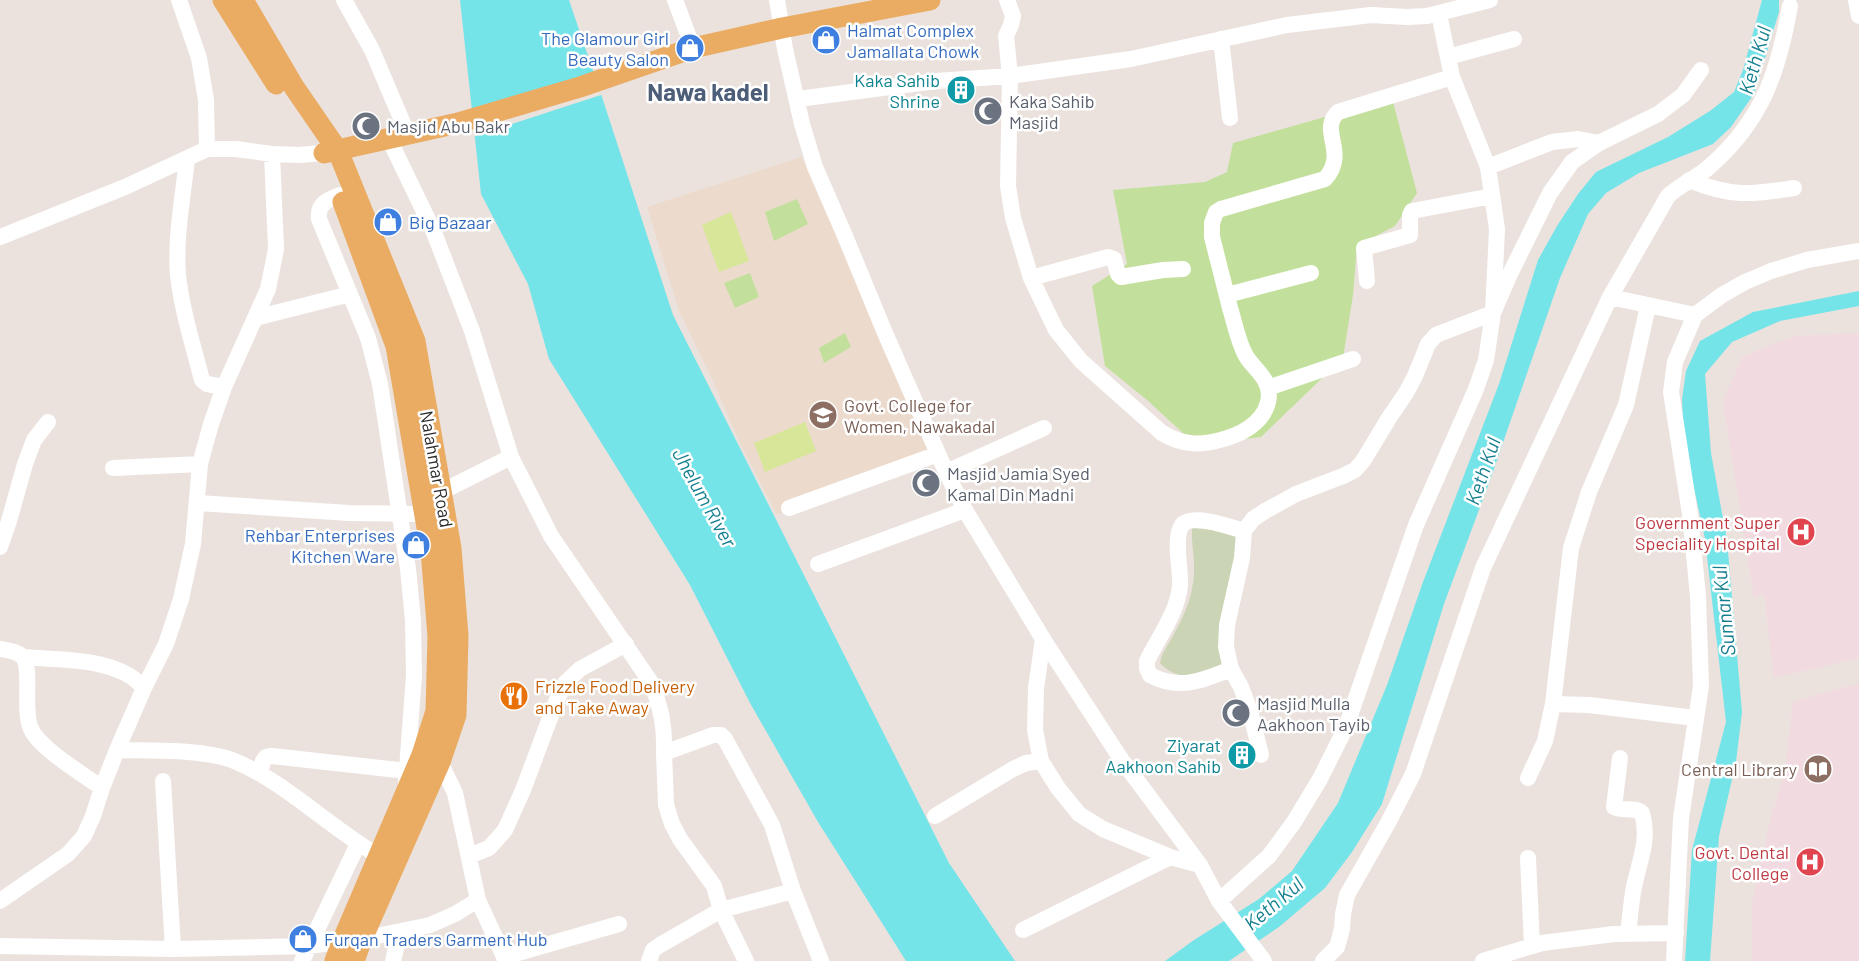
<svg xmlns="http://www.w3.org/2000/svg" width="1859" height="961" viewBox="0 0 1859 961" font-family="Barlow,sans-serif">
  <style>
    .education { fill: #ecdbcd }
    .medical { fill: #f2dae1 }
    .green { fill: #c2e09c }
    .cemetery { fill: #cbd5b5 }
    .pitch { fill: #d7e698 }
    .water { fill: #75e4e9 }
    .pier { fill: #ebe2dd }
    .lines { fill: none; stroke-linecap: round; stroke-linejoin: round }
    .minor { stroke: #fff; stroke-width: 16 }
    .major { stroke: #eaac63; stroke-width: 21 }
    .labels { text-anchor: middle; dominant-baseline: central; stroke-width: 5; stroke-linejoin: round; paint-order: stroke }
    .shop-label { font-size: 18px; fill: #366cbe; stroke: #fff; text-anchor: start }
    .culture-label { font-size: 18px; fill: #0d838f; stroke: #fff; text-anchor: end }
    .worship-label { font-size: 18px; fill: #5b616d; stroke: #fff; text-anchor: start }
    .education-label { font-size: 18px; fill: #785e54; stroke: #fff; text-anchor: start }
    .street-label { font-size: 18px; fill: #2a2a2a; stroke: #fff }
    .health-label { font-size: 18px; fill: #be3a42; stroke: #fff; text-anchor: end }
    .food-label { font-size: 18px; fill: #c56008; stroke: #fff; text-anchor: start }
    .water-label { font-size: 20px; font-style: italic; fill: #147f8e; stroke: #fff }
    .district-label { font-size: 24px; font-weight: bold; fill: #4d5e79; stroke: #fff }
  </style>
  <rect width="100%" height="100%" fill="#ebe2dd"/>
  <path class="education" d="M801,157L832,217L934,452L777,515L741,446L714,383L679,311L647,207Z"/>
  <path class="medical" d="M1859,333V658L1774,678L1764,594L1754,597L1723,401L1743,356L1795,336Z
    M1859,683V961H1752V904L1770,821L1785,773L1793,702Z"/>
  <path class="green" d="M1392,98L1417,193L1395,226L1357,246L1353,295L1343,358L1261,437L1231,441L1184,434L1147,400L1105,366L1092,286L1127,264L1113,190L1205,182L1227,172L1233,143Z
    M797,199L808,224L774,241L765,212Z
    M750,273L759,297L735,308L724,283Z
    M845,333L851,347L824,363L819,348Z"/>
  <path class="cemetery" d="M1192,528L1242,533L1228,668C1203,674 1181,685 1160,663L1162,655C1179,625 1195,601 1194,565C1194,552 1191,540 1192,528Z"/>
  <path class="pitch" d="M731,212L749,261L719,272L702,225Z
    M805,422L816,451L765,472L754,443Z"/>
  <path class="water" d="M460,0H569L603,100L673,315L949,863L1015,961H906L818,822L750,703L690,585L549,359L528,284L481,194Z
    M1762,0H1779V12L1754,94L1731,127L1713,144L1639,173L1606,193L1588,214L1560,278L1489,483L1444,604L1382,804L1352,852L1325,888L1279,927L1229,961H1165L1194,940L1259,899L1292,871L1338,803L1387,685L1423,582L1499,384L1538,260L1557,226L1578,194L1596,172L1668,137L1710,111L1734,92L1743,70Z
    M1859,291V306L1780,321L1732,342L1705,374L1711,453L1727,540L1742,712L1736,762L1719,836L1710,961H1685L1692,850L1726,722L1705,539L1684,442L1682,399L1686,371L1700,341L1753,312Z"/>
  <path class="pier" d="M597,73L604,94L472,137L469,111Z"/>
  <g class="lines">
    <path class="minor" d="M179,0L199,58L206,100L207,149
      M344,0L372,50L408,135
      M675,0L693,48
      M777,0L785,49L802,124L815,167L845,236L885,333L946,472L965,510L1043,639L1121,759L1200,865L1219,901L1264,961
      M1007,0L1013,16L1011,25L1006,36L1010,76L1008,186L1013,218L1031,278L1056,330L1081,361L1162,433C1184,446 1202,446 1227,438C1247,432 1268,418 1269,395C1269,378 1254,369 1246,356C1238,342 1235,324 1230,308C1224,284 1218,261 1212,237V223L1216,212L1221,209L1325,179C1349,152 1318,131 1338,112L1452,77
      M1856,0L1859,16
      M1221,39L1230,118
      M1448,57L1514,39
      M798,99L936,81L1010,76L1131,59L1287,25L1371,15L1407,17L1427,16L1490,0
      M389,139L433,230L472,331L511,457L551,536L652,684C661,709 665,726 664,753L713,735H721L725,739L772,825L793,891L821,961
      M187,159C183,197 175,237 178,275C182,311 193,345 202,380L207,384L224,387
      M1488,167L1552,142L1578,139L1599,143
      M1689,180C1731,197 1750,195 1794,188
      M340,195C327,200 317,204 319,219L368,338L380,384L408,569L413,620L414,675L406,783
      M0,237L125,187L207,149H236L272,154L299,155L323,153
      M1031,278L1108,257L1114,259L1118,274L1121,277L1163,270L1183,269
      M1367,281L1364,248L1410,235V215L1412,211L1492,196
      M1227,295L1311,273
      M1610,297L1695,315
      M255,318L350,294
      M1268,388L1353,359
      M113,468L200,464
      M946,472L1044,428
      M441,492L511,457
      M198,503L349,513L437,514
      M789,508L938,454
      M0,547L9,521L25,464L34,440L48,422
      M818,564L965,510
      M1043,639L1036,688L1035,730L1041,761L1058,788L1079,814L1103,829L1170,857L1200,865
      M0,649C7,650 16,651 22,656C33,667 22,710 31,729C40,749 83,774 102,788
      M23,657C58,660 100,658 130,676C135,679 140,684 144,688
      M1231,669C1204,680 1179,691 1150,675L1147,668V661C1159,636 1178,612 1180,585C1181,570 1173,537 1182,525C1192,513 1231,527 1244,531
      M1553,704L1589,705L1695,718
      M117,750C150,751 202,749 232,760C283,780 330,828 379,856
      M664,753L666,805L672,824L680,839L714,886L721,910L746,961
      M1261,755L1250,711L1241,687L1231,669L1226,647L1227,625L1242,558L1244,531L1253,519L1265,511L1296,494L1343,476L1355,470L1363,461L1389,418L1406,393L1415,376L1428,344L1436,335L1493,313L1509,276L1550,193L1572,162L1599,143L1658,114L1683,95L1701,70
      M1620,758L1614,807C1622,812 1634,806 1642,813C1650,839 1639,862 1634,887C1631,902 1630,918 1628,934
      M434,759L440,762L455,793L478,900L506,961
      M260,773L263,761L266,757L272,756L407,771
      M1528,778L1545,741L1553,704L1571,548L1589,492L1626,405L1648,306
      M163,781L173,949
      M935,816L1013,769L1026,763L1041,761
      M469,856L489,848L505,830L523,790L556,702L565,683L580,669L626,644
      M1528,858L1532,946
      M0,901L68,854L84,836L93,816L102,788L117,750L144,688L166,644L181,599L193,544L200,464L211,424L224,387L268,289L276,249L272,154
      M1219,901L1269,856L1294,822L1320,779L1346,727L1416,525L1476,389L1486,360L1493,313L1497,229L1488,167L1452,77L1439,14
      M1023,930L1170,857
      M0,946L173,949L308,946L362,939L430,925L455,914L478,900
      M504,957L619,924
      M302,961L358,844
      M393,961L400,932
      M649,961L653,950L660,945L721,910L793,891
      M1323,961L1337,947L1342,929L1343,914L1347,895L1389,821L1413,774L1483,568L1610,297L1668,196C1681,184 1697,178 1709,167C1762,121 1778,73 1790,6
      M1483,961L1542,943L1614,934L1676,933
      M1674,961L1681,818L1701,686L1698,596L1690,514L1671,392L1675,362L1695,315L1722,295L1745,282L1771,271L1807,260L1859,251"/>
    <path class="major" d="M223,0L276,84
      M243,0L294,87L338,151L415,341L451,548L458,636L456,715L440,762L362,939L354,961
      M324,153L458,123L580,87L693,48L782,28L930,0
      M335,961L342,942L422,755L436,711L438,636L431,551L396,346L343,202"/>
  </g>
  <defs>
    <g id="shop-disc" transform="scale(1.5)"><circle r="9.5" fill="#3f7fe0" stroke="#fff"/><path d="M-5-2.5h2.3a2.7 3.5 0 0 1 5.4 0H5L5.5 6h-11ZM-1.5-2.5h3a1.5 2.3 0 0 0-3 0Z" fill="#fff"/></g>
    <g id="building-disc" transform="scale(1.5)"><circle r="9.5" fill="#0f9aa8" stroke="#fff"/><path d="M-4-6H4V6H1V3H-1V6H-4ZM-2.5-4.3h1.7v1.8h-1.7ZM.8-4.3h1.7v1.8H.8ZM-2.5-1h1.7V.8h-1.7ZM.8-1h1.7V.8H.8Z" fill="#fff"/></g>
    <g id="mosque-disc" transform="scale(1.5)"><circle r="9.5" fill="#6b7280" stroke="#fff"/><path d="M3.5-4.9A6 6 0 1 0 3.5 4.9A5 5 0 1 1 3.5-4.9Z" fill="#fff"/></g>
    <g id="university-disc" transform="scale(1.5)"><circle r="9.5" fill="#8d6e63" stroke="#fff"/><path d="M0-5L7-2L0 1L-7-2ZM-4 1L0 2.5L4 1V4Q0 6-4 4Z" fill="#fff"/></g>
    <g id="hospital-disc" transform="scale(1.5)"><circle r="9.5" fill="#e0444e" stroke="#fff"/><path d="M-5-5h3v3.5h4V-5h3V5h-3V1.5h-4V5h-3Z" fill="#fff"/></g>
    <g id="restaurant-disc" transform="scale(1.5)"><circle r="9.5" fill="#e8710a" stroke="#fff"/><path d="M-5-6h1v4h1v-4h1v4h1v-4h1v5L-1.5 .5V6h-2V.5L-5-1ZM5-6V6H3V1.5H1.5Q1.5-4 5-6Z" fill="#fff"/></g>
    <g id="library-disc" transform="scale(1.5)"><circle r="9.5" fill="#8d6e63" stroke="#fff"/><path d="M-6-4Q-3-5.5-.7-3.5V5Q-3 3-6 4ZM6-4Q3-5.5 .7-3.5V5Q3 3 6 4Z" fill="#fff"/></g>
  </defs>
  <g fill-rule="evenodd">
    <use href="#shop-disc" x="826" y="40"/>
    <use href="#shop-disc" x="690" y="48"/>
    <use href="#building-disc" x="961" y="90"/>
    <use href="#mosque-disc" x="988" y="111"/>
    <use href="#mosque-disc" x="366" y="126"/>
    <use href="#shop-disc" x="388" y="222"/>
    <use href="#university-disc" x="823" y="415"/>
    <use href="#mosque-disc" x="926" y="483"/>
    <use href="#hospital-disc" x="1801" y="532"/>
    <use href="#shop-disc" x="416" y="545"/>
    <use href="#restaurant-disc" x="514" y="696"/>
    <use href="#mosque-disc" x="1236" y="713"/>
    <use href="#building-disc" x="1242" y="755"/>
    <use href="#library-disc" x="1818" y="769"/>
    <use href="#hospital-disc" x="1810" y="862"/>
    <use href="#shop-disc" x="303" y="939"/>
  </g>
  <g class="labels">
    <g class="shop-label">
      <text x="847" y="30">Halmat Complex<tspan x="847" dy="21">Jamallata Chowk</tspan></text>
      <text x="669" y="38" text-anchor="end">The Glamour Girl<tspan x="669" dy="21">Beauty Salon</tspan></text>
      <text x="409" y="222">Big Bazaar</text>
      <text x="395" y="535" text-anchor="end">Rehbar Enterprises<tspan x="395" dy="21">Kitchen Ware</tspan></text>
      <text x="324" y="939">Furqan Traders Garment Hub</text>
    </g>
    <g class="culture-label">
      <text x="940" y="80">Kaka Sahib<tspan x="940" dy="21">Shrine</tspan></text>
      <text x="1221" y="745">Ziyarat<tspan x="1221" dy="21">Aakhoon Sahib</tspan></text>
    </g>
    <g class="worship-label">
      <text x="1009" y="101">Kaka Sahib<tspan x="1009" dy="21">Masjid</tspan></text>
      <text x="387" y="126">Masjid Abu Bakr</text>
      <text x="947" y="473">Masjid Jamia Syed<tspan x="947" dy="21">Kamal Din Madni</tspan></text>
      <text x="1257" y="703">Masjid Mulla<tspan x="1257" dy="21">Aakhoon Tayib</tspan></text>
    </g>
    <g class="education-label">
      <text x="844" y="405">Govt. College for<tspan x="844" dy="21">Women, Nawakadal</tspan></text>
      <text x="1797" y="769" text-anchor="end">Central Library</text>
    </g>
    <g class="street-label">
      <text transform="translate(437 469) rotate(80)">Nalahmar Road</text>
    </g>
    <g class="health-label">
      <text x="1780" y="522">Government Super<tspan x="1780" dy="21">Speciality Hospital</tspan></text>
      <text x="1789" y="852">Govt. Dental<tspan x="1789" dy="21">College</tspan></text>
    </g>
    <g class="food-label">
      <text x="535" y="686">Frizzle Food Delivery<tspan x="535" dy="21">and Take Away</tspan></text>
    </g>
    <g class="water-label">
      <text transform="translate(1754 60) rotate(-74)">Keth Kul</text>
      <text transform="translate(1482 471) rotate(-71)">Keth Kul</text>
      <text transform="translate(705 497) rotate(61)">Jhelum River</text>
      <text transform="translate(1723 611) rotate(-96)">Sunnar Kul</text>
      <text transform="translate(1273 903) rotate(-40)">Keth Kul</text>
    </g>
    <g class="district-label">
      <text x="708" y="91">Nawa kadel</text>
    </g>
  </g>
</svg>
